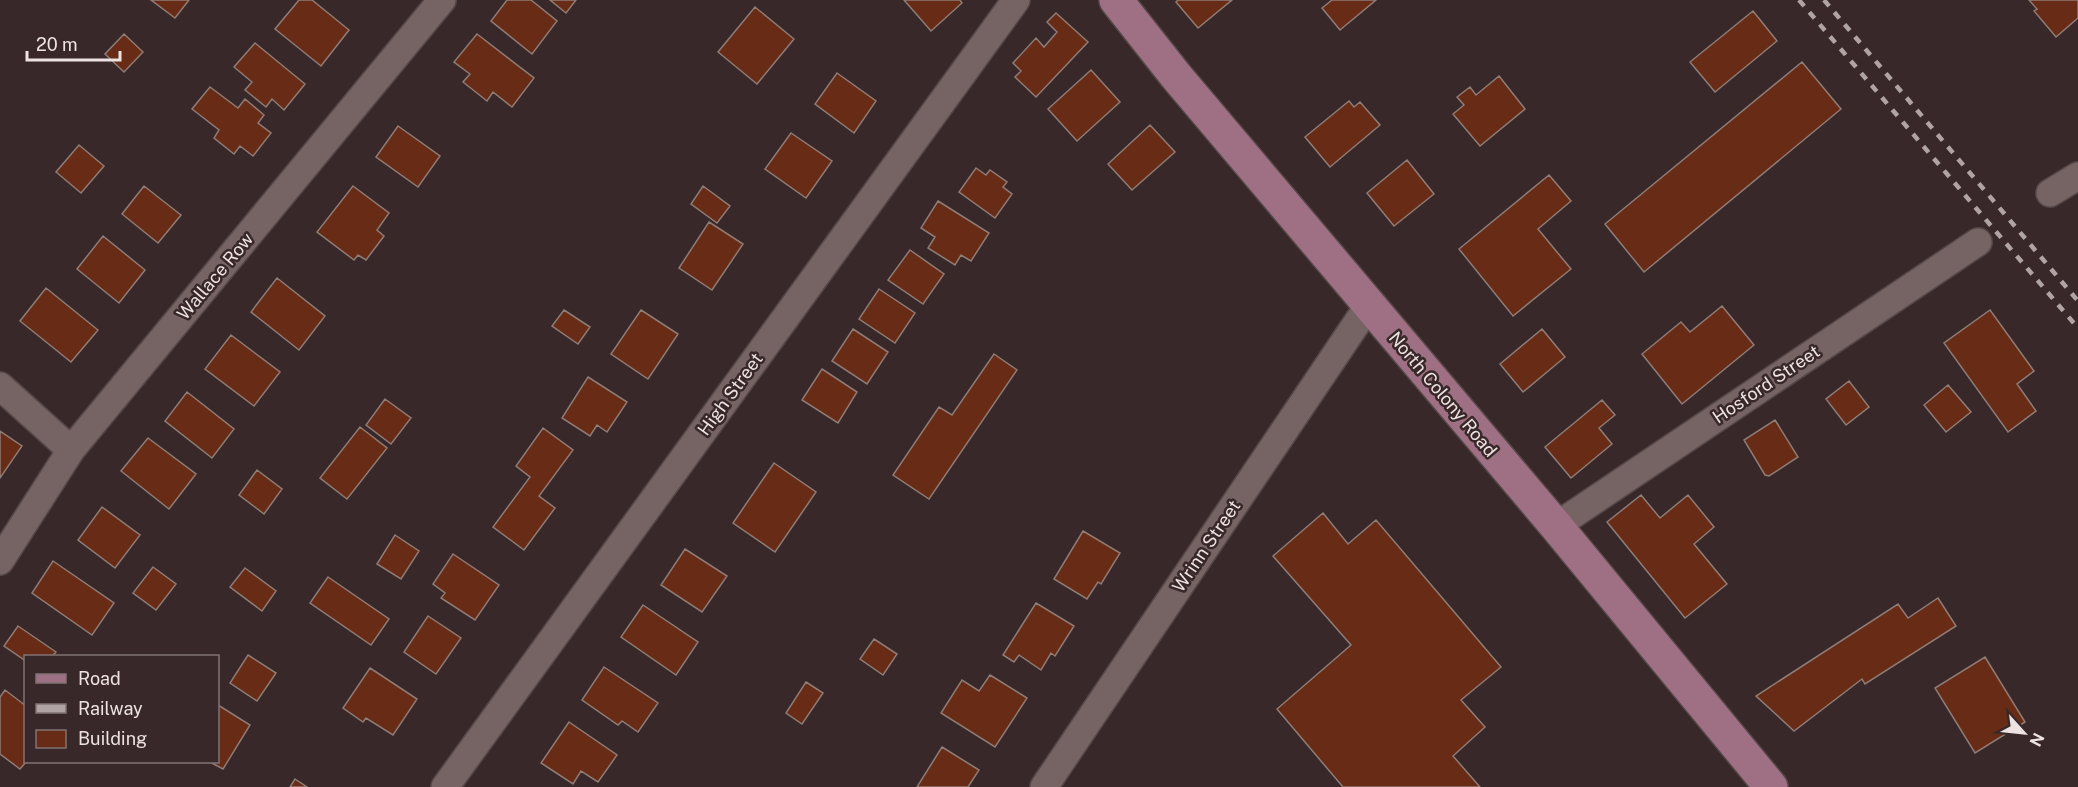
<svg xmlns="http://www.w3.org/2000/svg" width="2078" height="787" viewBox="0 0 2078 787" font-family="'Public Sans',sans-serif">
  <style>
    .building { fill: #682b16; stroke: #8f7c76; stroke-width: 1.5 }
    .lines { fill: none; stroke-linecap: round; stroke-linejoin: round }
    .minor-casing { stroke: #554748; stroke-width: 30 }
    .primary-casing { stroke: #554748; stroke-width: 36 }
    .minor { stroke: #766364; stroke-width: 27 }
    .primary { stroke: #9f7083; stroke-width: 33 }
    .rail { stroke: #b0a3a4; stroke-width: 4.5; stroke-dasharray: 8 8; stroke-linecap: butt }
    .labels { text-anchor: middle; dominant-baseline: central; stroke-width: 5; stroke-linejoin: round; paint-order: stroke }
    .street-label { font-size: 18px; fill: #ede2e2; stroke: #382829 }
  </style>
  <rect width="100%" height="100%" fill="#382829"/>
  <path class="building" d="M151,0H189L175,18Z
    M299,0H312L349,30L321,66L275,29Z
    M507,0H531L557,21L532,54L491,21Z
    M550,0H576L566,13Z
    M904,0H960L962,3L931,31Z
    M1178,0H1232L1198,28L1176,2Z
    M1332,0H1376L1340,30L1322,8Z
    M2029,0H2078V18L2056,37L2034,11L2037,9Z
    M755,7L794,39L757,84L718,52Z
    M1753,11L1777,41L1715,92L1690,62Z
    M1056,13L1088,42L1036,97L1015,77L1021,71L1013,63L1036,38L1044,47L1057,32L1047,22Z
    M124,34L143,52L124,72L105,54Z
    M477,34L534,78L512,107L493,92L487,101L463,82L470,74L454,62Z
    M255,43L305,84L284,110L272,99L266,107L245,90L252,82L234,67Z
    M1802,62L1841,109L1644,272L1605,224Z
    M1091,70L1120,102L1077,141L1048,109Z
    M837,73L876,101L854,133L815,104Z
    M1499,76L1525,109L1480,146L1453,114L1464,105L1457,97L1470,87L1476,95Z
    M210,87L238,108L245,99L264,115L258,123L271,133L253,156L240,146L234,154L214,138L219,130L192,109Z
    M1349,101L1354,107L1360,102L1380,125L1330,167L1305,137Z
    M1150,125L1175,152L1132,190L1108,164Z
    M398,126L440,156L418,187L376,157Z
    M791,133L832,161L806,198L765,169Z
    M79,145L104,166L81,193L56,172Z
    M1407,160L1434,194L1394,226L1367,193Z
    M976,168L986,175L990,170L1007,182L1003,187L1012,194L995,218L959,192Z
    M1549,175L1571,201L1538,229L1571,269L1513,316L1459,249Z
    M144,186L181,215L158,243L122,214Z
    M353,186L389,213L377,230L384,236L366,260L358,255L354,260L317,232Z
    M703,186L730,206L717,223L691,204Z
    M938,201L989,233L971,261L961,255L955,265L928,248L935,237L921,228Z
    M709,222L743,244L712,290L679,268Z
    M103,236L145,270L119,303L77,269Z
    M910,250L944,274L923,304L888,280Z
    M277,278L325,316L299,350L251,312Z
    M46,288L98,330L71,362L20,321Z
    M879,289L915,313L895,343L859,319Z
    M1722,306L1754,345L1682,404L1642,354L1681,322L1690,332Z
    M564,310L590,327L578,344L552,326Z
    M641,310L678,334L648,379L611,354Z
    M1990,310L2034,371L2017,384L2036,411L2008,432L1944,343Z
    M853,329L888,352L867,384L832,361Z
    M1542,329L1565,357L1523,392L1500,364Z
    M231,335L280,372L254,406L205,369Z
    M994,354L1017,370L929,499L893,475L939,407L952,415Z
    M822,369L857,392L838,423L802,400Z
    M588,377L627,402L607,432L597,425L590,436L562,418Z
    M1849,381L1869,407L1846,425L1826,399Z
    M1948,385L1971,412L1946,432L1924,405Z
    M187,392L234,429L212,458L165,421Z
    M385,399L411,418L391,444L366,425Z
    M1602,400L1615,415L1599,428L1612,444L1571,478L1545,447Z
    M1775,420L1798,457L1769,476L1765,475L1744,440Z
    M360,427L387,448L347,499L320,478Z
    M543,428L573,450L539,496L555,508L524,550L493,527L530,477L516,466Z
    M0,431L22,446L0,478Z
    M148,438L196,474L169,509L121,471Z
    M774,463L816,492L775,552L733,523Z
    M257,470L282,489L264,514L239,495Z
    M1641,495L1660,518L1688,495L1714,527L1694,544L1727,584L1685,618L1607,522Z
    M102,507L140,535L115,568L78,540Z
    M1323,513L1348,544L1376,520L1501,667L1461,700L1485,727L1453,756L1480,787H1343L1277,709L1351,645L1273,556Z
    M1083,531L1120,553L1101,584L1098,582L1087,599L1054,579Z
    M395,535L419,551L401,579L377,564Z
    M685,549L727,576L702,612L661,585Z
    M453,554L499,585L475,620L441,598L445,593L433,584Z
    M53,561L114,603L92,635L32,593Z
    M153,567L176,584L156,610L133,593Z
    M245,568L276,591L262,611L230,587Z
    M328,577L389,619L371,645L310,603Z
    M1938,598L1956,626L1865,684L1862,679L1794,731L1756,696L1898,604L1908,618Z
    M1036,603L1074,626L1055,656L1051,653L1041,670L1019,655L1014,662L1003,655Z
    M643,605L698,642L676,675L621,637Z
    M428,616L461,638L436,674L404,652Z
    M18,626L56,652L52,656H26V661L4,646Z
    M874,639L897,654L883,675L860,659Z
    M248,655L276,673L257,701L230,683Z
    M1985,657L2025,722L1975,753L1935,688Z
    M604,667L658,703L638,732L622,721L618,725L582,700Z
    M370,668L417,699L393,735L366,718L363,722L343,708Z
    M990,675L1027,698L995,747L941,713L962,680L979,691Z
    M806,682L823,693L802,724L786,713Z
    M5,690L26,706V762L20,769L0,754V697Z
    M218,705L250,725L223,769L210,762H218Z
    M569,722L617,755L598,782L581,771L573,784L541,763Z
    M942,747L979,770L968,787H917Z
    M295,779L307,787H290Z"/>
  <g class="lines">
    <g class="minor-casing">
      <path id="minor" d="M2050,193L2078,176
        M0,386L71,450
        M1556,526L1978,242
        M0,561L71,450L442,0
        M445,787L1016,0
        M1044,787L1369,305"/>
    </g>
    <g class="primary-casing">
      <path id="primary" d="M1116,0L1176,76L1556,526L1771,787"/>
    </g>
    <use href="#minor" class="minor"/>
    <use href="#primary" class="primary"/>
    <path class="rail" d="M1799,0L2078,328
      M1824,0L2078,301"/>
  </g>
  <g class="labels">
    <g class="street-label">
      <text transform="translate(215 276) rotate(-50)">Wallace Row</text>
      <text transform="translate(1766 384) rotate(-34)">Hosford Street</text>
      <text transform="translate(730 394) rotate(-54)">High Street</text>
      <text transform="translate(1443 394) rotate(50)">North Colony Road</text>
      <text transform="translate(1206 546) rotate(-56)">Wrinn Street</text>
    </g>
  </g>
  <rect x="24" y="655" width="195" height="108" fill="#382829" stroke="#807273" stroke-width="1.5"/>
  <rect x="36" y="674" width="30" height="9" fill="#9f7083" stroke="#807273" stroke-width="1.5"/>
  <text x="78" y="685" font-size="18" fill="#ede2e2">Road</text>
  <rect x="36" y="704" width="30" height="9" fill="#b0a3a4" stroke="#807273" stroke-width="1.5"/>
  <text x="78" y="715" font-size="18" fill="#ede2e2">Railway</text>
  <rect x="36" y="730" width="30" height="18" fill="#682b16" stroke="#807273" stroke-width="1.5"/>
  <text x="78" y="745" font-size="18" fill="#ede2e2">Building</text>
  <g transform="translate(2024 733) rotate(117)" stroke="#382829" stroke-width="4.5" paint-order="stroke">
  <path d="M0-4.5L10 22L0 15L-10 22Z" fill="#ede2e2"/>
  <text y="-9" font-size="16" font-weight="bold" text-anchor="middle" fill="#ede2e2">N</text>
  </g>
  <path d="M27 51v9h93v-9" fill="none" stroke="#ede2e2" stroke-width="3"/>
  <text x="36" y="51" font-size="18" fill="#ede2e2" stroke="#382829" stroke-width="4.5" paint-order="stroke">20 m</text>
</svg>
